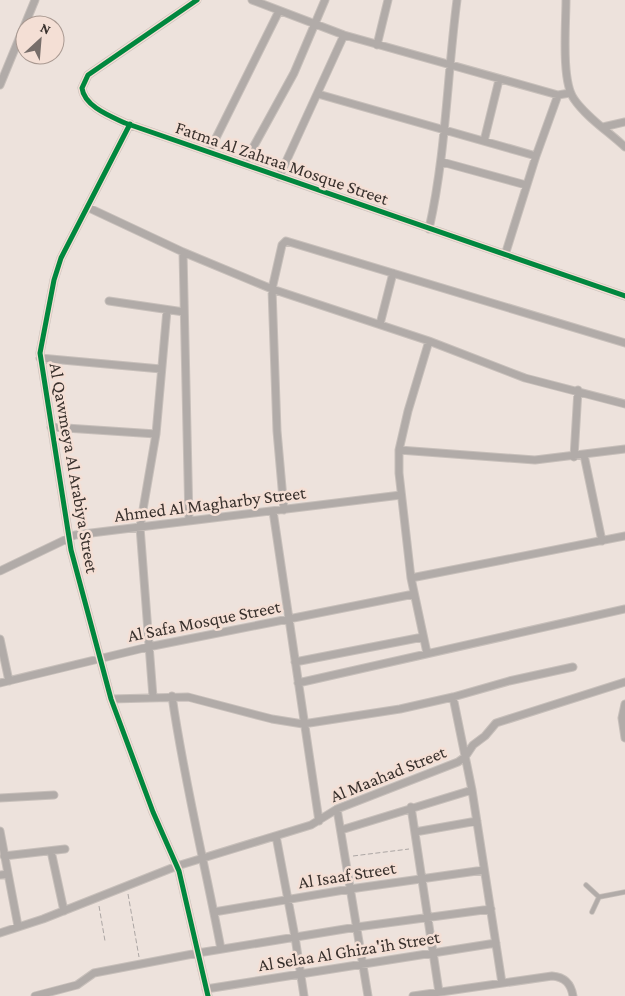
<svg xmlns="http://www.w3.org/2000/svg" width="625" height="996" viewBox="0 0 625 996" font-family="'Crimson Pro',serif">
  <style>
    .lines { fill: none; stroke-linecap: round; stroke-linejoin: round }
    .service-casing { stroke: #c7bfba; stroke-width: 5.5 }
    .minor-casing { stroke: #c7bfba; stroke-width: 9 }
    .path { stroke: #aca6a4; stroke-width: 1; stroke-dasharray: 5 2.5; stroke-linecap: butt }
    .service { stroke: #b1aba8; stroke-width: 4 }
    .minor { stroke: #b1aba8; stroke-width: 7 }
    .cycleway-casing { stroke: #f4dfd5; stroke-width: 8 }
    .cycleway { stroke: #00873e; stroke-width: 5 }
    .labels { text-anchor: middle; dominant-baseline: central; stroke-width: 5; stroke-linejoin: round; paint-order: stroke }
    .street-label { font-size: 18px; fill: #38302c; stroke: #f4dfd5 }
  </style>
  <rect width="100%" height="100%" fill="#ede2dc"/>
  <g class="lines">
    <g class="service-casing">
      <path id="service" d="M586,885L599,897L592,912
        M599,897L625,892"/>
    </g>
    <g class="minor-casing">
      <path id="minor" d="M197,0L88,75L82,88C84,106 110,116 125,123L625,296
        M252,0L344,35L558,95
        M566,0C566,24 561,81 574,99C586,117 609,132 625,147
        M377,45L388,0
        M0,85L35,0
        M318,94L536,156
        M130,124L61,258L54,280L40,353L71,550L111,699L153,812L179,871L208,996
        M603,127L625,122
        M484,141L499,80
        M209,152L279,11
        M442,162L526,185
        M244,164L294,73L325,0
        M279,177L344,35
        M87,207L183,252L272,289L429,341L525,378L625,404
        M429,229C446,154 447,77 457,0
        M183,252L189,521
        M505,255L536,156L558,95L570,93
        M109,301L184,312
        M380,324L393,273
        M40,358L161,369
        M51,427L156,434
        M399,450L535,460L625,449
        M584,455L602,541
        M574,457L578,390
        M284,510L277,431L272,289L282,245L286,241L625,343
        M273,511L319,821
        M0,571L75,535L401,495
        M411,578L625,536
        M0,639L9,681
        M427,653L411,578L399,473V450L408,411L429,341
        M295,662L423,637
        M0,683L148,647L414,594
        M298,683L625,609
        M172,696C184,781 205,864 221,949
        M153,697L140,527L156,434L167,310
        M453,697L472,790L502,983
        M111,699L188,697L272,719L303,724L400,709L453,697L509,681L573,667
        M625,704L622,718L625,738
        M0,798L54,795
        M411,807L439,992
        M337,809L368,996
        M341,830L472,790
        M0,831L18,926
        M415,832L477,821
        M276,836L295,937L304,996
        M51,851L64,911
        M4,856L65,849
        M0,875L8,874
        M214,912L350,889L484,870
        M0,933L43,919L177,866L311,825L337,809L458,762L465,757L473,745L485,736L496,723L625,682
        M206,989L496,943
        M35,996L77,985L94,973L198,953L357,927L491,909
        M413,996L552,976C565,977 571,984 573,996"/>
    </g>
    <path class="path" d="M353,856L409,849
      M128,894L139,957
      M99,906L105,941"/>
    <use href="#service" class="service"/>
    <use href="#minor" class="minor"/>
    <g class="cycleway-casing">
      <path id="cycleway" d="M197,0L88,75L82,88C84,106 110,116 125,123L625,296
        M130,124L61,258L54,280L40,353L71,550L111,699L153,812L179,871L208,996"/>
    </g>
    <use href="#cycleway" class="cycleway"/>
  </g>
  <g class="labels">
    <g class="street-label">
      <text transform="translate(282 163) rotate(19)">Fatma Al Zahraa Mosque Street</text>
      <text transform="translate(74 468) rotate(80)">Al Qawmeya Al Arabiya Street</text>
      <text transform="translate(210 504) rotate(-7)">Ahmed Al Magharby Street</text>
      <text transform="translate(204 621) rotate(-11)">Al Safa Mosque Street</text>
      <text transform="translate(388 774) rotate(-22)">Al Maahad Street</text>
      <text transform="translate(347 875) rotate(-9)">Al Isaaf Street</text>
      <text transform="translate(349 951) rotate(-9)">Al Selaa Al Ghiza'ih Street</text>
    </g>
  </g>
  <g transform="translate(40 40) rotate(26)"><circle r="24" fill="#f4dfd5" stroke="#a99991"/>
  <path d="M0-4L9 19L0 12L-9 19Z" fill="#776e6a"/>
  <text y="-8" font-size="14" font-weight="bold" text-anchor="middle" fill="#38302c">N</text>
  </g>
</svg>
